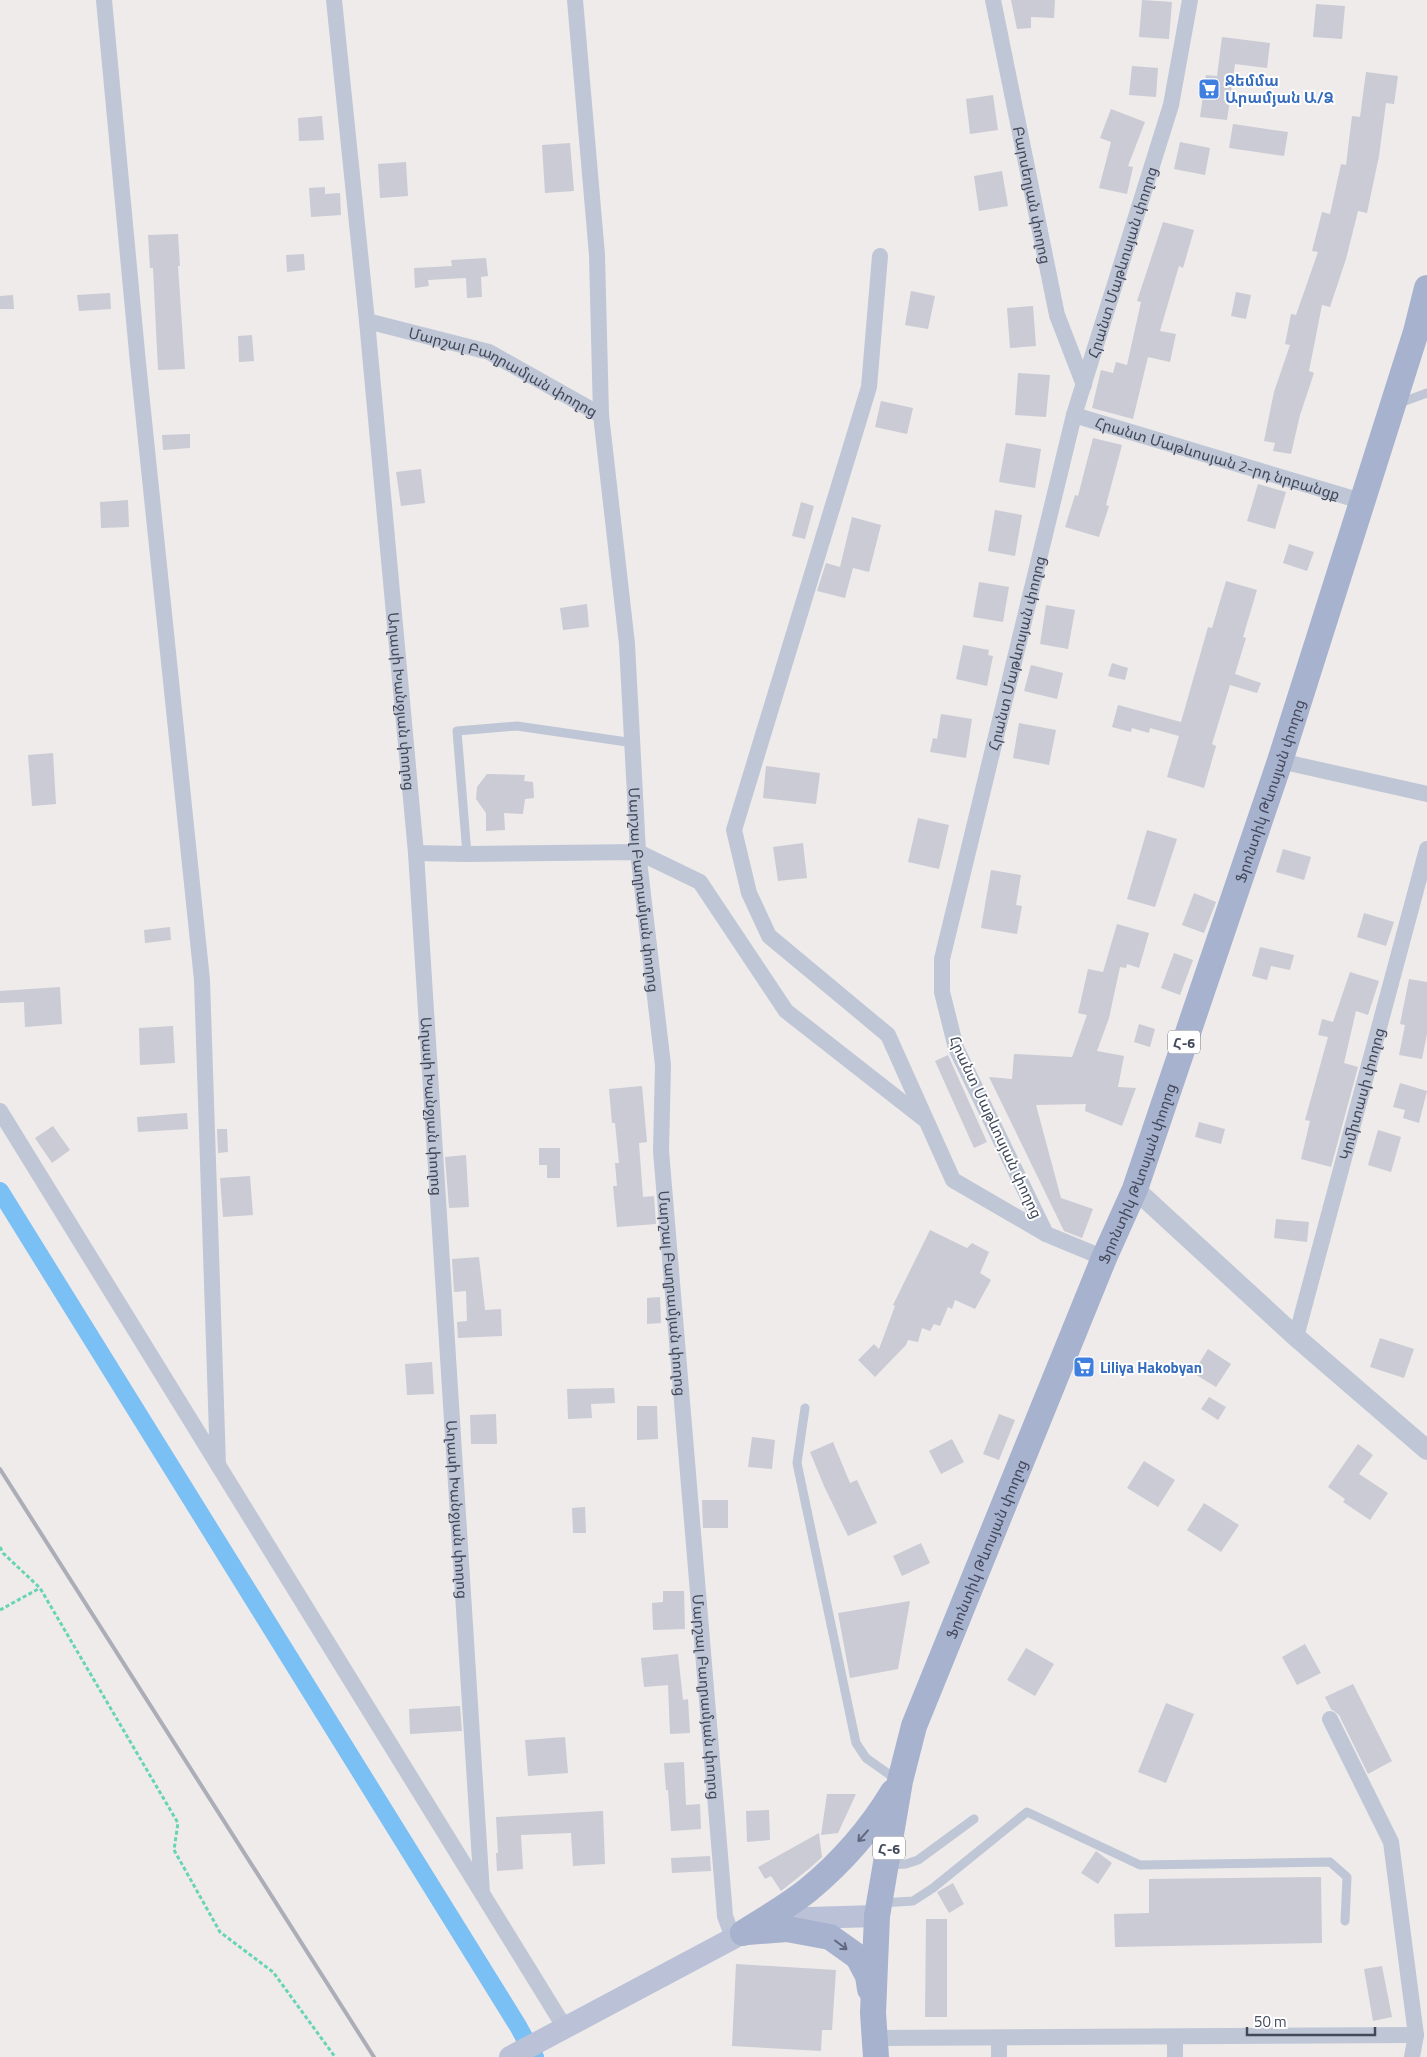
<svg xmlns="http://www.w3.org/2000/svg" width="1427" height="2057" viewBox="0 0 1427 2057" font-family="'Titillium Web','Noto Sans Armenian',sans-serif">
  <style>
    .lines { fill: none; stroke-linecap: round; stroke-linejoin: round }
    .canal { stroke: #7ac0f5; stroke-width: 18 }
    .building { fill: #cacbd4 }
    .path { stroke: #67d4b6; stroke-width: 3; stroke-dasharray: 4 2.5; stroke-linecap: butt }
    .service { stroke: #bfc6d5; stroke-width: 9 }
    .minor { stroke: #bfc6d5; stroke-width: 16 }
    .tertiary { stroke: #bfc6d5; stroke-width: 20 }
    .secondary { stroke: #bbc2d7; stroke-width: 22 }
    .primary { stroke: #a7b2ce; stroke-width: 26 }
    .rail { stroke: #acaeb7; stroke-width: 4 }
    .oneway { stroke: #60687d }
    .labels { text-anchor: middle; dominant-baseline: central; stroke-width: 4; stroke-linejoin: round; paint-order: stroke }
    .shield { fill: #fff; stroke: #7b808c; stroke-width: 1 }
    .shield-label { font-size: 14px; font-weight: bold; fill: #42495a }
    .shop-label { font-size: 15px; font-weight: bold; fill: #366cbe; stroke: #fff; text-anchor: start }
    .street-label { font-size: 15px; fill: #42495a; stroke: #fff }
  </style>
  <rect width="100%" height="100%" fill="#eeebea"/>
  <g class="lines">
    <path class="canal" d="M0,1191L518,2026L535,2057"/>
  </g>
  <path class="building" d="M1011,0H1055L1054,18L1031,17V28L1017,29Z
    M1142,0L1172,2L1169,39L1139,37Z
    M1316,4L1345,6L1342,39L1313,37Z
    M1222,37L1270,43L1267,68L1235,64L1227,120L1200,117L1206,75L1217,76Z
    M1132,66L1158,68L1156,97L1129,95Z
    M1366,72L1398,76L1394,104L1386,103L1379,156L1367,213L1358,211L1346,259L1330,307L1322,305L1309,371L1314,373L1300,415L1291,454L1273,451L1275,443L1264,441L1274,392L1290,345L1285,344L1291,314L1296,315L1318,252L1312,251L1322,212L1330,214L1341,164L1346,165L1352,116L1360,117Z
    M993,95L998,130L970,134L966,99Z
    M1111,109L1145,122L1128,166L1133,167L1127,194L1099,188L1111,142L1100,138Z
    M322,116L324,140L299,141L298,118Z
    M1233,124L1288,132L1284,156L1229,148Z
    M1180,142L1210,148L1205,175L1174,169Z
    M570,143L574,191L545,193L542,145Z
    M406,162L408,196L380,198L378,164Z
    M1002,171L1008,206L979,211L974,176Z
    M325,187V194L340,193L341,215L311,217L309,188Z
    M1163,222L1194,230L1183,268L1179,266L1160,331L1176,334L1170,362L1148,357L1133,419L1092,408L1101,370L1113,373L1116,362L1127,365L1141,302L1137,301Z
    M178,234L180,266H178L185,369L158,370L153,268H150L148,235Z
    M304,254L305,270L287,272L286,255Z
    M486,258L488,276L481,277L482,297L467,298L466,278L428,280L429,286L415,288L414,268L452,266L451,260Z
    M911,291L935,296L928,329L905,325Z
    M1236,292L1251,295L1246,319L1231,316Z
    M110,293L111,309L79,311L77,295Z
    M13,295L14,309H0V296Z
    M1033,306L1036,346L1010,348L1007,308Z
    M252,335L254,361L239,362L238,336Z
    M1018,373L1050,375L1046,417L1015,415Z
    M881,401L913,408L907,434L875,427Z
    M190,434V448L163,450L162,435Z
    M1093,438L1122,445L1106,505L1109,506L1099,537L1065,527L1075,495L1078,496Z
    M1006,443L1041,449L1035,488L999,482Z
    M421,469L425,503L401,506L396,472Z
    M1258,484L1286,492L1275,529L1247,521Z
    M128,500L129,527L101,528L100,502Z
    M801,502L814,506L805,539L792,536Z
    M995,510L1022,515L1015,556L988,551Z
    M852,517L881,525L869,572L853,568L845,598L817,591L826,563L840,567Z
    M1289,544L1314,552L1307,571L1283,563Z
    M1226,581L1257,590L1243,637L1246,638L1235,674L1261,683L1257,693L1230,685L1212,744L1216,746L1204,788L1167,777L1179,736L1150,728L1149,733L1132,728L1131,732L1112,727L1118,705L1181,722L1208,627L1212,628Z
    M979,582L1009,587L1003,622L973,617Z
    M587,604L589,627L563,630L560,608Z
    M1046,605L1075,610L1068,649L1040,644Z
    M963,645L989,650L988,655L993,656L987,686L956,679Z
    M1112,663L1128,668L1125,680L1108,676Z
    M1031,665L1063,673L1057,699L1024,691Z
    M941,714L972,719L966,758L930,752L933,738L937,739Z
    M1019,723L1056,730L1049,765L1013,758Z
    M53,753L56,804L32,806L28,755Z
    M766,766L820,773L816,804L763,798Z
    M487,774L525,775L524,781L533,782L534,798L525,799L523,814L504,813L505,830L486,831V813L476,799L477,787Z
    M918,818L949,825L939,869L908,862Z
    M1147,830L1177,839L1155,907L1127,899Z
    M803,843L807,878L778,881L773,847Z
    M1283,849L1311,857L1304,880L1276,872Z
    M991,870L1021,875L1016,905L1022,906L1017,934L981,928Z
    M1194,893L1216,902L1204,933L1182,925Z
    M1364,913L1394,922L1386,946L1357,937Z
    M1117,924L1149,933L1139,968L1127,964L1126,968L1120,967L1109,1018L1097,1051L1124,1056L1118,1087L1136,1088L1122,1126L1085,1111L1086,1104L1036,1105L1061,1198L1093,1209L1082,1238L1064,1231L989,1077L1012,1079L1014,1054L1072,1057L1087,1015L1078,1013L1088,969L1103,972Z
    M170,927L171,940L145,943L144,930Z
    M1260,947L1294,955L1290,970L1271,966L1267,980L1252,976Z
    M1174,953L1193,960L1180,995L1161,988Z
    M1350,972L1379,981L1368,1015L1356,1011L1344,1063L1358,1067L1331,1167L1301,1159L1310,1121L1305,1120L1328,1037L1318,1035L1322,1019L1333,1022Z
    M1409,979L1427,982V1034L1422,1059L1399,1055L1405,1025L1400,1024Z
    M60,987L62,1024L25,1027L24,1002L0,1003V991Z
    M1139,1024L1155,1029L1150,1047L1134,1042Z
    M173,1026L175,1063L140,1065L139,1028Z
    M948,1055L987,1142L974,1148L935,1061Z
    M1400,1083L1427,1091L1419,1123L1403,1118L1405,1110L1393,1107Z
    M642,1086L647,1142L639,1143L643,1197L654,1196L656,1224L617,1227L613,1186H617L615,1163H619L615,1123H612L609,1089Z
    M187,1113L188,1129L138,1132L137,1117Z
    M1199,1122L1225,1129L1221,1144L1195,1137Z
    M53,1126L70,1150L52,1163L35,1138Z
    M217,1129H227L228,1152L218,1153Z
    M1378,1130L1401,1137L1391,1172L1368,1165Z
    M539,1148H560V1178H547V1165H539Z
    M466,1155L469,1207L449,1208L445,1157Z
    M250,1176L253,1215L223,1217L220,1178Z
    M1276,1219L1309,1222L1307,1242L1274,1238Z
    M930,1230L967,1248L972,1243L989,1252L980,1273L991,1280L975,1309L955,1300L952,1309L948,1307L940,1326L934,1324L930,1331L922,1328L918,1342L908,1340L906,1345L875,1377L858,1360L874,1344L879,1349L895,1306L893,1305Z
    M479,1257L485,1310L501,1309L502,1336L458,1338L457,1322L467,1321L466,1291L454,1292L452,1259Z
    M660,1297L661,1323L647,1324V1298Z
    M1380,1338L1414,1349L1404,1378L1370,1367Z
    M1208,1349L1231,1364L1216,1387L1193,1373Z
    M432,1362L434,1394L407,1395L405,1364Z
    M614,1388L615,1403L591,1404L592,1418L568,1419L567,1389Z
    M1209,1397L1226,1407L1218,1420L1201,1409Z
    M637,1406H657L658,1439L637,1440Z
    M496,1414L497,1444H471L470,1415Z
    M999,1414L1015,1420L999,1460L983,1454Z
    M752,1437L775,1440L772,1469L748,1467Z
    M952,1439L964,1462L941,1474L929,1451Z
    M833,1442L850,1483L857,1480L877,1523L848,1536L824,1486L810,1452Z
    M1358,1444L1373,1455L1359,1474L1388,1493L1370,1520L1343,1502L1345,1499L1328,1487Z
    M1144,1461L1175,1480L1158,1507L1127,1488Z
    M702,1500H728V1528H703Z
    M1204,1503L1239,1525L1221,1552L1187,1530Z
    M585,1507L586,1533H573L572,1508Z
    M921,1543L930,1563L902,1576L893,1556Z
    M663,1591H684L685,1629L653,1630L652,1603L663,1602Z
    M910,1601L898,1669L850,1678L838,1613Z
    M1305,1644L1321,1673L1297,1685L1282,1657Z
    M1026,1648L1054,1664L1035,1696L1007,1680Z
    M678,1654L683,1700L688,1699L690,1733L670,1734L668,1685L644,1687L641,1658Z
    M1353,1684L1392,1761L1368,1774L1339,1715L1331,1709L1325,1697Z
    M1166,1703L1194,1714L1166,1783L1138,1772Z
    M460,1706L462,1731L410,1734L409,1709Z
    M565,1737L568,1773L528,1776L525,1740Z
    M684,1762L686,1805L700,1804L701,1829L671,1831L668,1790H666L664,1763Z
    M827,1794H856L838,1833L821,1835Z
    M769,1810L770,1840L747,1842L746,1811Z
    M603,1811L605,1864L573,1866L571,1833L521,1835L523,1869L497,1871L496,1853H498L496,1817Z
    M819,1833L822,1857L810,1868L781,1891L771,1876L765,1879L758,1867Z
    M1096,1851L1112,1863L1098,1884L1081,1873Z
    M710,1856L711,1871L672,1873L671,1858Z
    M1321,1877L1322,1943L1115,1947L1114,1914L1149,1913V1879Z
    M953,1883L964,1904L949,1913L937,1892Z
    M926,1919H947V2017H925Z
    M736,1964L836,1970L832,2030H822L821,2051L732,2046Z
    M1382,1966L1392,2017L1373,2021L1364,1969Z"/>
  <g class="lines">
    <path class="path" d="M0,1547L3,1553L40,1588L178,1823L174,1850L220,1932L273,1972L335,2057
      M0,1610L40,1588"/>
    <path class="service" d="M1397,404L1427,393
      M467,854L457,731L517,726L634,743
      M805,1408L797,1463L856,1743L866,1758L897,1780
      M889,1865L906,1864L918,1860L974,1819
      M882,1903L913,1901L933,1888L1027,1812L1140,1865L1330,1862L1347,1877L1345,1921"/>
    <g class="minor">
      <path d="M104,0L138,363L202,980L218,1465"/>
      <path id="s1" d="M334,0L367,321L489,352L601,415L627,644L638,852L663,1065L661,1151L723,1891L725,1916L733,1938"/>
      <path d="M575,0L597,255L601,415"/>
      <path id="s2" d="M993,0L1057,315L1084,385"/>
      <path d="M880,256L869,387L734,830L749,893L769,936L888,1035L953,1180L1046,1234"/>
      <path id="s3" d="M367,321L416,853L482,1893"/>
      <path id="s4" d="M1074,415L1361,501"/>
      <path d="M1280,761L1427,794"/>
      <path d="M416,853L467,854L638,852L700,882L786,1011L924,1119"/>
      <path d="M0,1111L565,2028"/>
      <path id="s5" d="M1104,1258L1046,1234L956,1048L942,992V959L1074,415L1171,105L1190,0"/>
      <path id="s6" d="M1296,1337L1427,849"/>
      <path d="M1330,1719L1391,1842L1416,2035L1412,2057"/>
      <path d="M1175,2037V2057"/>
      <path d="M875,2038L1416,2035"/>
      <path d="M999,2038V2057"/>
    </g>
    <path class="tertiary" d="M1135,1189L1296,1337L1427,1450"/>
    <path class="secondary" d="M510,2057L743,1933L775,1923L808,1918L877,1916"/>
    <g class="primary">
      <path d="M747,1932L787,1929L830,1937L858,1957L868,1976L870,1989"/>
      <path d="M743,1933C765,1919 788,1906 808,1890C842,1862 870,1830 893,1792"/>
      <path id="s7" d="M876,2057L873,2013L877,1916L900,1781L914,1726L1104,1258L1135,1189L1280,761L1416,332L1427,288"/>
    </g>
    <path class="rail" d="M0,1469L374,2057"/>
  </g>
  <defs><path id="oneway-shaft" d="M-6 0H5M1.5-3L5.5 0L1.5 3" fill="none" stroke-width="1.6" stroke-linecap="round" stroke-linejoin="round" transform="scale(1.25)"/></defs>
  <g class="oneway">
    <use href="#oneway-shaft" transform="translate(863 1836) rotate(132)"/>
    <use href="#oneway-shaft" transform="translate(841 1945) rotate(37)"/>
  </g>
  <defs>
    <g id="supermarket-square" transform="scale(1.125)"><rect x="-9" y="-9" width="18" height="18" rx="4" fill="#3f7fe0" stroke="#fff"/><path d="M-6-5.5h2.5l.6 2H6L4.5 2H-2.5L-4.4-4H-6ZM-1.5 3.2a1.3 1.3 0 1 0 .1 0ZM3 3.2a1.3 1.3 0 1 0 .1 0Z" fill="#fff"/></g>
  </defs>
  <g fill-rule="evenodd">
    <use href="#supermarket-square" x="1209" y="89"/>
    <use href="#supermarket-square" x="1084" y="1367"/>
  </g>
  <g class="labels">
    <g class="shield">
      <rect x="1168" y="1030.5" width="32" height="23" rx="4"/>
      <rect x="873" y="1836.5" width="32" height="23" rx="4"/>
    </g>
    <g class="shield-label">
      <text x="1184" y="1042">Հ-6</text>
      <text x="889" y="1848">Հ-6</text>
    </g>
    <g class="shop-label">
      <text x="1225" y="80">Ջեմմա<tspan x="1225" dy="17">Արամյան Ա/Ձ</tspan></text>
      <text x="1100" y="1367">Liliya Hakobyan</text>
    </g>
    <g class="street-label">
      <text stroke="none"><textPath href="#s2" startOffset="199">Բարսեղյան փողոց</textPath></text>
      <text stroke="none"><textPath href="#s5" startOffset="1080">Հրանտ Մաթևոսյան փողոց</textPath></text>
      <text stroke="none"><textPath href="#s1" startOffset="469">Մարշալ Բաղրամյան փողոց</textPath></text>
      <text stroke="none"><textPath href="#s4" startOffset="150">Հրանտ Մաթևոսյան 2-րդ նրբանցք</textPath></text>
      <text stroke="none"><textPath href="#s5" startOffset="675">Հրանտ Մաթևոսյան փողոց</textPath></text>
      <text stroke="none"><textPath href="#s3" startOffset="382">Աղասի Խանջյան փողոց</textPath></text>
      <text stroke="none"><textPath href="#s7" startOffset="1336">Ֆրոնտիկ Թևոսյան փողոց</textPath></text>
      <text stroke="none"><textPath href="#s1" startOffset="1054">Մարշալ Բաղրամյան փողոց</textPath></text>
      <text stroke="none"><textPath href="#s6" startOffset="252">Կոմիտասի փողոց</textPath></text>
      <text stroke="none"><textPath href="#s3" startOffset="788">Աղասի Խանջյան փողոց</textPath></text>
      <text transform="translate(996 1127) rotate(65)">Հրանտ Մաթևոսյան փողոց</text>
      <text stroke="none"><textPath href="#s7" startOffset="931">Ֆրոնտիկ Թևոսյան փողոց</textPath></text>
      <text stroke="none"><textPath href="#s1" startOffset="1459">Մարշալ Բաղրամյան փողոց</textPath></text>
      <text stroke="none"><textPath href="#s3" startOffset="1192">Աղասի Խանջյան փողոց</textPath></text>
      <text stroke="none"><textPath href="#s7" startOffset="526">Ֆրոնտիկ Թևոսյան փողոց</textPath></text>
      <text stroke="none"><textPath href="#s1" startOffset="1864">Մարշալ Բաղրամյան փողոց</textPath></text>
    </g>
  </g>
  <path d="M1247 2027v8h128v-8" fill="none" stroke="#42495a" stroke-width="2.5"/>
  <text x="1254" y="2027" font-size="15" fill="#42495a" stroke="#ffffff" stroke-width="4" paint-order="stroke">50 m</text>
</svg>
